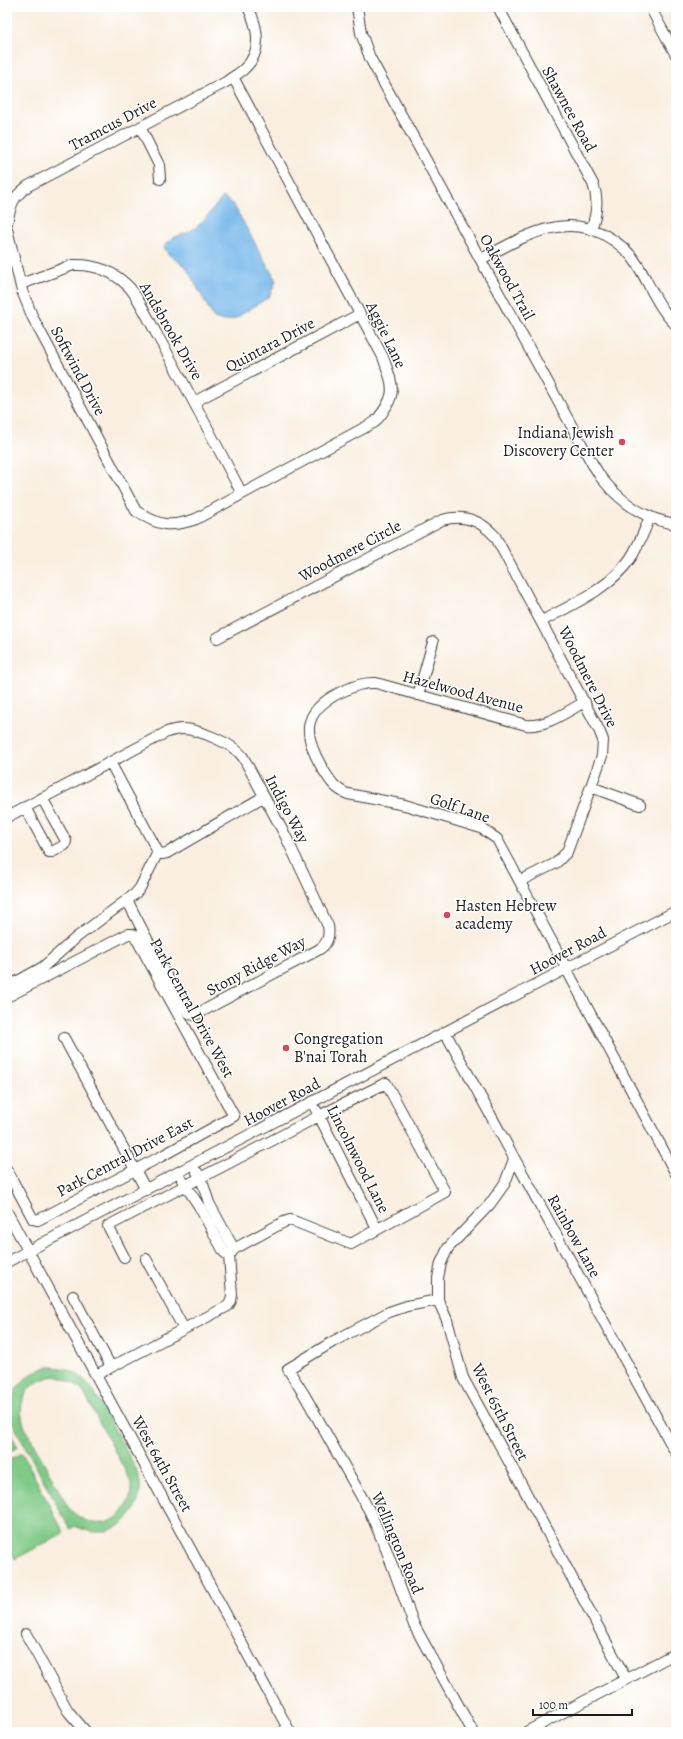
<svg xmlns="http://www.w3.org/2000/svg" width="683" height="1739" viewBox="0 0 683 1739" font-family="Alegreya,serif">
  <style>
    .green { fill: #80ca87; stroke: #4e7352; fill-rule: evenodd }
    .water { fill: #74b7ea; stroke: #486a83 }
    .lines { fill: none; stroke-linecap: round; stroke-linejoin: round }
    .minor-casing { stroke: #3d3c39; stroke-width: 12 }
    .minor { stroke: #fff; stroke-width: 10 }
    .poi-dot { fill: #d1495b; stroke: #fff; stroke-width: 1.5 }
    .labels { text-anchor: middle; dominant-baseline: central; stroke-width: 3; stroke-linejoin: round; paint-order: stroke }
    .street-label { font-size: 16px; fill: #1c1c1c; stroke: #fff }
    .poi-label { font-size: 16px; fill: #1c1c1c; stroke: #fff; text-anchor: start }
  </style>
  <rect width="100%" height="100%" fill="#fff"/>
  <filter id="ink" filterUnits="userSpaceOnUse"><feTurbulence type="fractalNoise" baseFrequency=".025" numOctaves="2"/><feDisplacementMap in="SourceGraphic" scale="8" xChannelSelector="R" yChannelSelector="G"/><feConvolveMatrix kernelMatrix="1 2 1 2 8 2 1 2 1" color-interpolation-filters="sRGB"/></filter>
  <filter id="wash" filterUnits="userSpaceOnUse"><feTurbulence type="fractalNoise" baseFrequency=".012" numOctaves="4" result="noise"/><feDisplacementMap in="SourceGraphic" scale="16" xChannelSelector="R" yChannelSelector="G"/><feGaussianBlur stdDeviation="0.9" result="paint"/><feColorMatrix in="noise" values="0 0 0 0 0 0 0 0 0 0 0 0 0 0 0 0 0 1.4 0 .05"/><feComposite in="paint" operator="in"/></filter>
  <g filter="url(#wash)">
    <rect width="100%" height="100%" fill="#f9eedf"/>
    <path class="green" d="M47,1367C69,1367 79,1372 93,1390L136,1469C137,1474 140,1479 140,1484C142,1509 122,1532 96,1532C89,1532 82,1529 75,1526L70,1529L7,1413V1411L11,1408C13,1386 27,1374 47,1367ZM54,1376C68,1379 75,1383 84,1393L131,1482C134,1522 94,1538 68,1507L25,1428C15,1401 26,1382 54,1376Z
      M7,1427L18,1447L7,1453Z
      M22,1453L64,1533L15,1559L7,1543V1461Z"/>
    <path class="water" d="M223,197L233,204L276,281L269,297L234,319L224,321L214,318L186,267L168,254L164,247C174,232 182,238 195,228C206,220 214,207 223,197Z"/>
  </g>
  <g filter="url(#ink)">
    <g class="lines">
      <g class="minor-casing">
        <path id="minor" d="M357,7L361,33L370,58L593,465C597,470 599,476 603,480C622,503 647,520 676,524
          M498,7L593,184C599,200 597,214 591,229
          M650,7L676,55
          M140,127L159,165L160,179
          M7,223C11,204 12,198 28,186L226,82C232,77 239,74 244,69C263,52 258,27 248,7
          M7,229L22,291L33,318L136,511C159,526 170,528 196,519L375,422C398,395 394,388 383,357L233,77
          M481,259C519,240 559,212 603,234C616,241 629,251 637,264C650,285 658,308 676,325
          M21,284L73,265C95,264 113,271 128,286C136,293 150,322 156,333C186,386 214,440 242,494
          M194,402L360,314
          M542,621C573,604 609,589 630,559C639,546 644,531 650,517
          M217,638L442,520C464,514 480,520 495,536L599,730L603,740L602,756L567,852L556,863L520,881
          M418,695L433,642
          M585,702C567,711 547,727 526,725L376,683C362,682 352,687 339,693C302,712 303,734 321,766C329,779 334,789 348,794L405,805L481,828L497,839L676,1174
          M110,762L158,852
          M591,787L640,805
          M25,807L49,852H52L65,845L66,841L42,798
          M7,817L167,732C173,730 178,729 183,729C198,729 234,744 243,757L285,835L328,926C330,936 327,945 318,950L197,1014L193,1015L189,1013L164,972L127,900
          M158,852L162,854L167,853L263,797
          M7,987L43,967L77,937L135,894L140,888L158,852
          M7,997L128,934H132L135,936L234,1116L160,1157L38,1220L33,1219L7,1170
          M445,1032L676,1453
          M64,1038L146,1190
          M316,1110L377,1229
          M514,1159L505,1183L490,1204L448,1248L441,1263L438,1278V1300L447,1320L463,1378L548,1533L626,1679
          M197,1172L202,1181L209,1203L234,1249
          M182,1180L199,1206L224,1252L229,1256
          M7,1212L290,1732
          M146,1259L184,1329
          M7,1262L676,911
          M73,1296L111,1367
          M438,1300L407,1306L389,1312L334,1341L288,1369L305,1396L370,1512L386,1549L414,1625L473,1732
          M96,1375L228,1306L231,1301L232,1295L229,1256L234,1249L284,1222L290,1220L296,1222L351,1244L445,1192L386,1083L319,1116L108,1226L124,1257
          M26,1634L68,1711L86,1732
          M526,1732L676,1653"/>
      </g>
      <use href="#minor" class="minor"/>
    </g>
  </g>
  <g class="poi-dot">
    <circle cx="622" cy="442" r="4"/>
    <circle cx="447" cy="915" r="4"/>
    <circle cx="286" cy="1048" r="4"/>
  </g>
  <g class="labels">
    <g class="street-label">
      <text transform="translate(569 109) rotate(61)">Shawnee Road</text>
      <text transform="translate(113 124) rotate(-28)">Tramcus Drive</text>
      <text transform="translate(507 277) rotate(61)">Oakwood Trail</text>
      <text transform="translate(171 331) rotate(60)">Andsbrook Drive</text>
      <text transform="translate(386 335) rotate(64)">Aggie Lane</text>
      <text transform="translate(270 345) rotate(-28)">Quintara Drive</text>
      <text transform="translate(78 371) rotate(62)">Softwind Drive</text>
      <text transform="translate(350 551) rotate(-28)">Woodmere Circle</text>
      <text transform="translate(588 677) rotate(63)">Woodmere Drive</text>
      <text transform="translate(463 692) rotate(15)">Hazelwood Avenue</text>
      <text transform="translate(460 808) rotate(19)">Golf Lane</text>
      <text transform="translate(287 809) rotate(62)">Indigo Way</text>
      <text transform="translate(568 951) rotate(-28)">Hoover Road</text>
      <text transform="translate(256 966) rotate(-28)">Stony Ridge Way</text>
      <text transform="translate(192 1008) rotate(61)">Park Central Drive West</text>
      <text transform="translate(282 1102) rotate(-28)">Hoover Road</text>
      <text transform="translate(125 1157) rotate(-28)">Park Central Drive East</text>
      <text transform="translate(358 1159) rotate(63)">Lincolnwood Lane</text>
      <text transform="translate(574 1236) rotate(61)">Rainbow Lane</text>
      <text transform="translate(500 1412) rotate(63)">West 65th Street</text>
      <text transform="translate(162 1464) rotate(61)">West 64th Street</text>
      <text transform="translate(397 1543) rotate(67)">Wellington Road</text>
    </g>
    <g class="poi-label">
      <text x="614" y="433" text-anchor="end">Indiana Jewish<tspan x="614" dy="18">Discovery Center</tspan></text>
      <text x="455" y="906">Hasten Hebrew<tspan x="455" dy="18">academy</tspan></text>
      <text x="294" y="1039">Congregation<tspan x="294" dy="18">B'nai Torah</tspan></text>
    </g>
  </g>
  <rect width="683" height="1739" fill="none" stroke="#fff" stroke-width="24"/>
  <path d="M533 1709v6h99v-6" fill="none" stroke="#1c1c1c" stroke-width="2"/>
  <text x="539" y="1709" font-size="12" fill="#1c1c1c" stroke="#ffffff" stroke-width="3" paint-order="stroke">100 m</text>
</svg>
